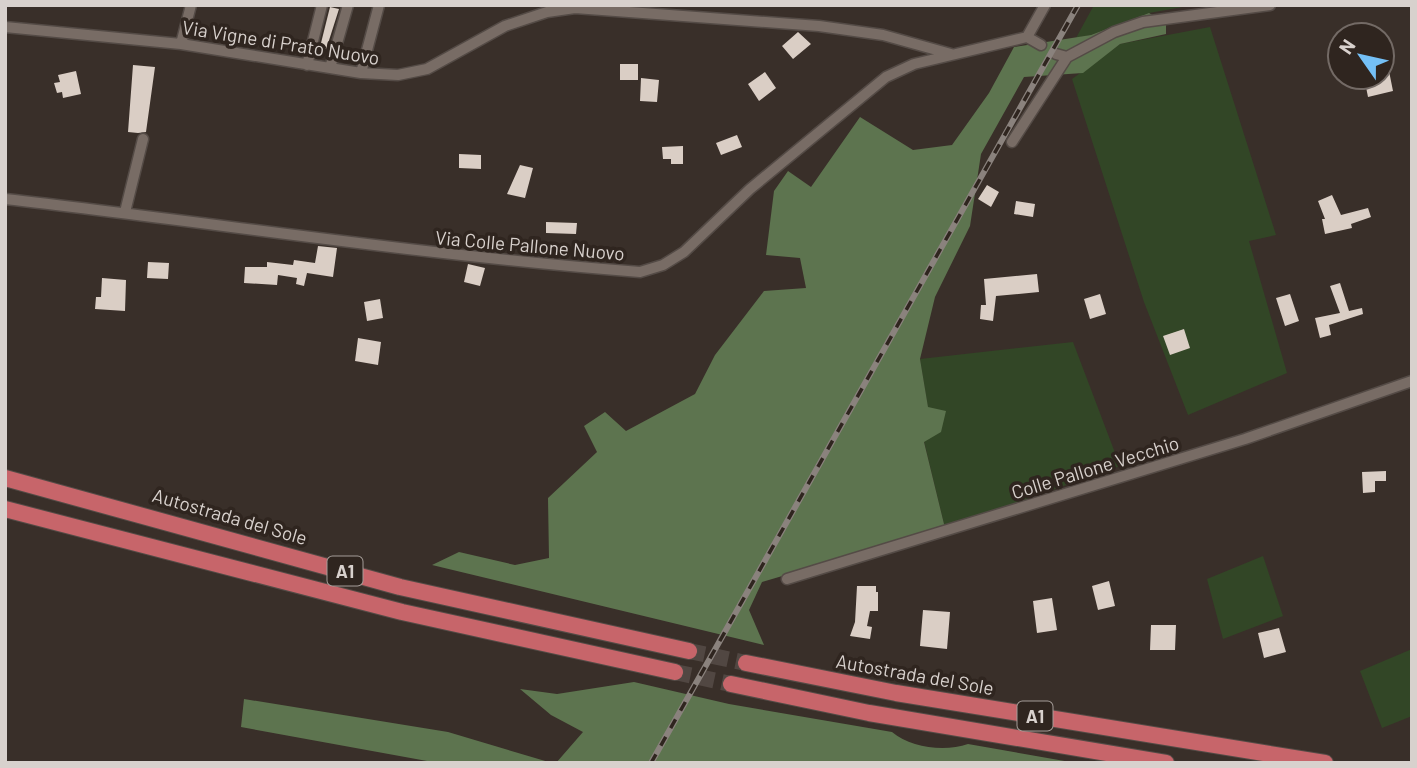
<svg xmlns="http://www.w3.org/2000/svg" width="1417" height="768" viewBox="0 0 1417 768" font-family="Barlow,sans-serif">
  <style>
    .green { fill: #324626 }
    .forest { fill: #5d744f }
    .building { fill: #dacec5 }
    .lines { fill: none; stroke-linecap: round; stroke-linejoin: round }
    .highway-tunnel { stroke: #514742; stroke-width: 16; stroke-dasharray: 16 8; stroke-linecap: butt }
    .minor-casing { stroke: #544b46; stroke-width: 13 }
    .highway-casing { stroke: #544b46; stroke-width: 18 }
    .minor { stroke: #786c65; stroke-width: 10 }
    .highway { stroke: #c7656a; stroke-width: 16 }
    .rail-casing { stroke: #8a827d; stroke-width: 6 }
    .rail { stroke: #2f251f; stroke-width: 3.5; stroke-dasharray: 10; stroke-linecap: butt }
    .labels { text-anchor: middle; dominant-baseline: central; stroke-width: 7; stroke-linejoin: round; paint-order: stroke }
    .shield { fill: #2f251f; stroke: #a59d99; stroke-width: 2 }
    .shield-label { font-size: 18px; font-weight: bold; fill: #d8d1cd }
    .street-label { font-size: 19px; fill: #d8d1cd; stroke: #2f251f }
  </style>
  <rect width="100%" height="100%" fill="#392f29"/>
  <path class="green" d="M1094,5H1194L1149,13L1091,35L1076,38Z
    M1210,27L1276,235L1249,241L1287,373L1188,415L1144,302L1072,79L1120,44Z
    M1073,342L1120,466L945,528L924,441L928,408L920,359Z
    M1263,556L1283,616L1223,639L1207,579Z
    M1412,649V716L1382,728L1360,671Z"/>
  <path class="forest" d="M1149,13L1166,23V34L1120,44L1083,73L1024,77L981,154L970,226L935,297L920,359L928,407L946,411L941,432L924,442L945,528L762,582L749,610L764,645L432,565L459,552L515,565L549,558L548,498L597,452L584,426L605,412L626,431L695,394L715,355L764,291L806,288L800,258L766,255L774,191L788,171L811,187L860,117L913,150L952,145L989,93L1014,47L1091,35Z
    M634,682L729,704L892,732C911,748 945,752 968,744L1076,763H556L583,732L551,715L520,689L557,694Z
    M244,699L448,732L552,763H438L241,727Z"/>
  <path class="building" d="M330,7L339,9L324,56L318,55Z
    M798,32L811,44L793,59L782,46Z
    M1386,56L1393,91L1368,97L1364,77H1382V57Z
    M620,64H638V80H620Z
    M133,65L155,67L146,132L138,133L128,132Z
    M76,71L81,94L63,98L62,92L57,93L54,83L60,82L58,75Z
    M765,72L776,88L759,101L748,84Z
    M641,78L659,80L657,102L640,101Z
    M737,135L742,147L721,155L716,143Z
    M683,146V164H671V159H663L662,147Z
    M459,154L481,155V169L459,168Z
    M520,165L533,168L525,198L507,194Z
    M987,185L999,192L991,207L978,199Z
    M1332,195L1341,215L1368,208L1371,217L1351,224L1352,228L1325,234L1322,219H1325L1318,201Z
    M1016,201L1035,204L1033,217L1014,214Z
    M546,222L577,223L576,234L546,233Z
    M318,246L337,248L333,277L307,273L304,286L296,284L297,278L278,275L277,285L244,283L245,267H267V262L293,265L294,260L315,263Z
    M148,262L169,263L168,279L147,278Z
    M468,264L485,268L480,286L464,282Z
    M1037,274L1039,292L996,296L993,321L980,319L981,305H986L984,279Z
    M102,278L126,280L125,311L95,309L96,297H101Z
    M1340,283L1349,311L1362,308L1363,314L1329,325L1331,335L1320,338L1315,318L1340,313L1330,286Z
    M1100,294L1106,314L1090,319L1084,299Z
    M1290,294L1299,321L1285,326L1276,298Z
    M380,299L383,318L367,321L364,302Z
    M1184,329L1190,348L1170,355L1163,336Z
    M358,338L381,342L378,365L355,361Z
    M1386,471V481H1375V492L1363,493L1362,472Z
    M1109,581L1115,606L1098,610L1092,586Z
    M857,586H876V592H878V611H870L867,626L872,627L870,639L850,636L855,622Z
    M1052,598L1057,630L1037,633L1033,601Z
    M923,610L950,612L947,649L920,646Z
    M1151,625H1176L1175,650H1150Z
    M1279,628L1286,652L1264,658L1258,633Z"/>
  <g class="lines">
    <path class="highway-tunnel" d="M689,651L746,663
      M675,672L731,684"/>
    <g class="minor-casing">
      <path id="minor" d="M5,27L181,44L361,73L398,75L427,69L505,26L547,12L575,8L819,26L883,35L951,54
        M1027,37L1041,45
        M181,44L191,5
        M1056,54L1067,57L1114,32L1143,22L1270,5
        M307,65L322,5
        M330,68L348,5
        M361,73L379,5
        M1012,142L1067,57
        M5,199C217,223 427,256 640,272L663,265L684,252L750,189L886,77L914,64L1027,37L1045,5
        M125,212L143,139
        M787,579L1245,439L1412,381"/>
    </g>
    <g class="highway-casing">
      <path id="highway" d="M5,478L400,587L689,651
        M5,509L402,612L675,672
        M746,663L896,693L1325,763
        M731,684L869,713L1166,763"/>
    </g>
    <use href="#minor" class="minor"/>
    <use href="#highway" class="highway"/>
    <g class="rail-casing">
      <path id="rail" d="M651,763L1078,5"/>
    </g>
    <use href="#rail" class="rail"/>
  </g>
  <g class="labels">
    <g class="shield">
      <rect x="327.5" y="556.5" width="35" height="29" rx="5"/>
      <rect x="1017.5" y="701.5" width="35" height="29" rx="5"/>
    </g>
    <g class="shield-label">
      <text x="345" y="571">A1</text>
      <text x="1035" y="716">A1</text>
    </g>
    <g class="street-label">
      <text transform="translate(281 42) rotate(9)">Via Vigne di Prato Nuovo</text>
      <text transform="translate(530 245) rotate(5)">Via Colle Pallone Nuovo</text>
      <text transform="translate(1095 467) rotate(-17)">Colle Pallone Vecchio</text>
      <text transform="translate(230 516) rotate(16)">Autostrada del Sole</text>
      <text transform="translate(915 674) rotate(10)">Autostrada del Sole</text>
    </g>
  </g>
  <rect width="1417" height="768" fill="none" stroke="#d8d1cd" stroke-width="14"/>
  <g transform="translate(1361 56) rotate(304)"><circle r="33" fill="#2f251f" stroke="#736a65" stroke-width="2"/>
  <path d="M0-5L12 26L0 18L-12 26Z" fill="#74c0f6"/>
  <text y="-10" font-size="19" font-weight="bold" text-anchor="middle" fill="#d8d1cd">N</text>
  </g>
</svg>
